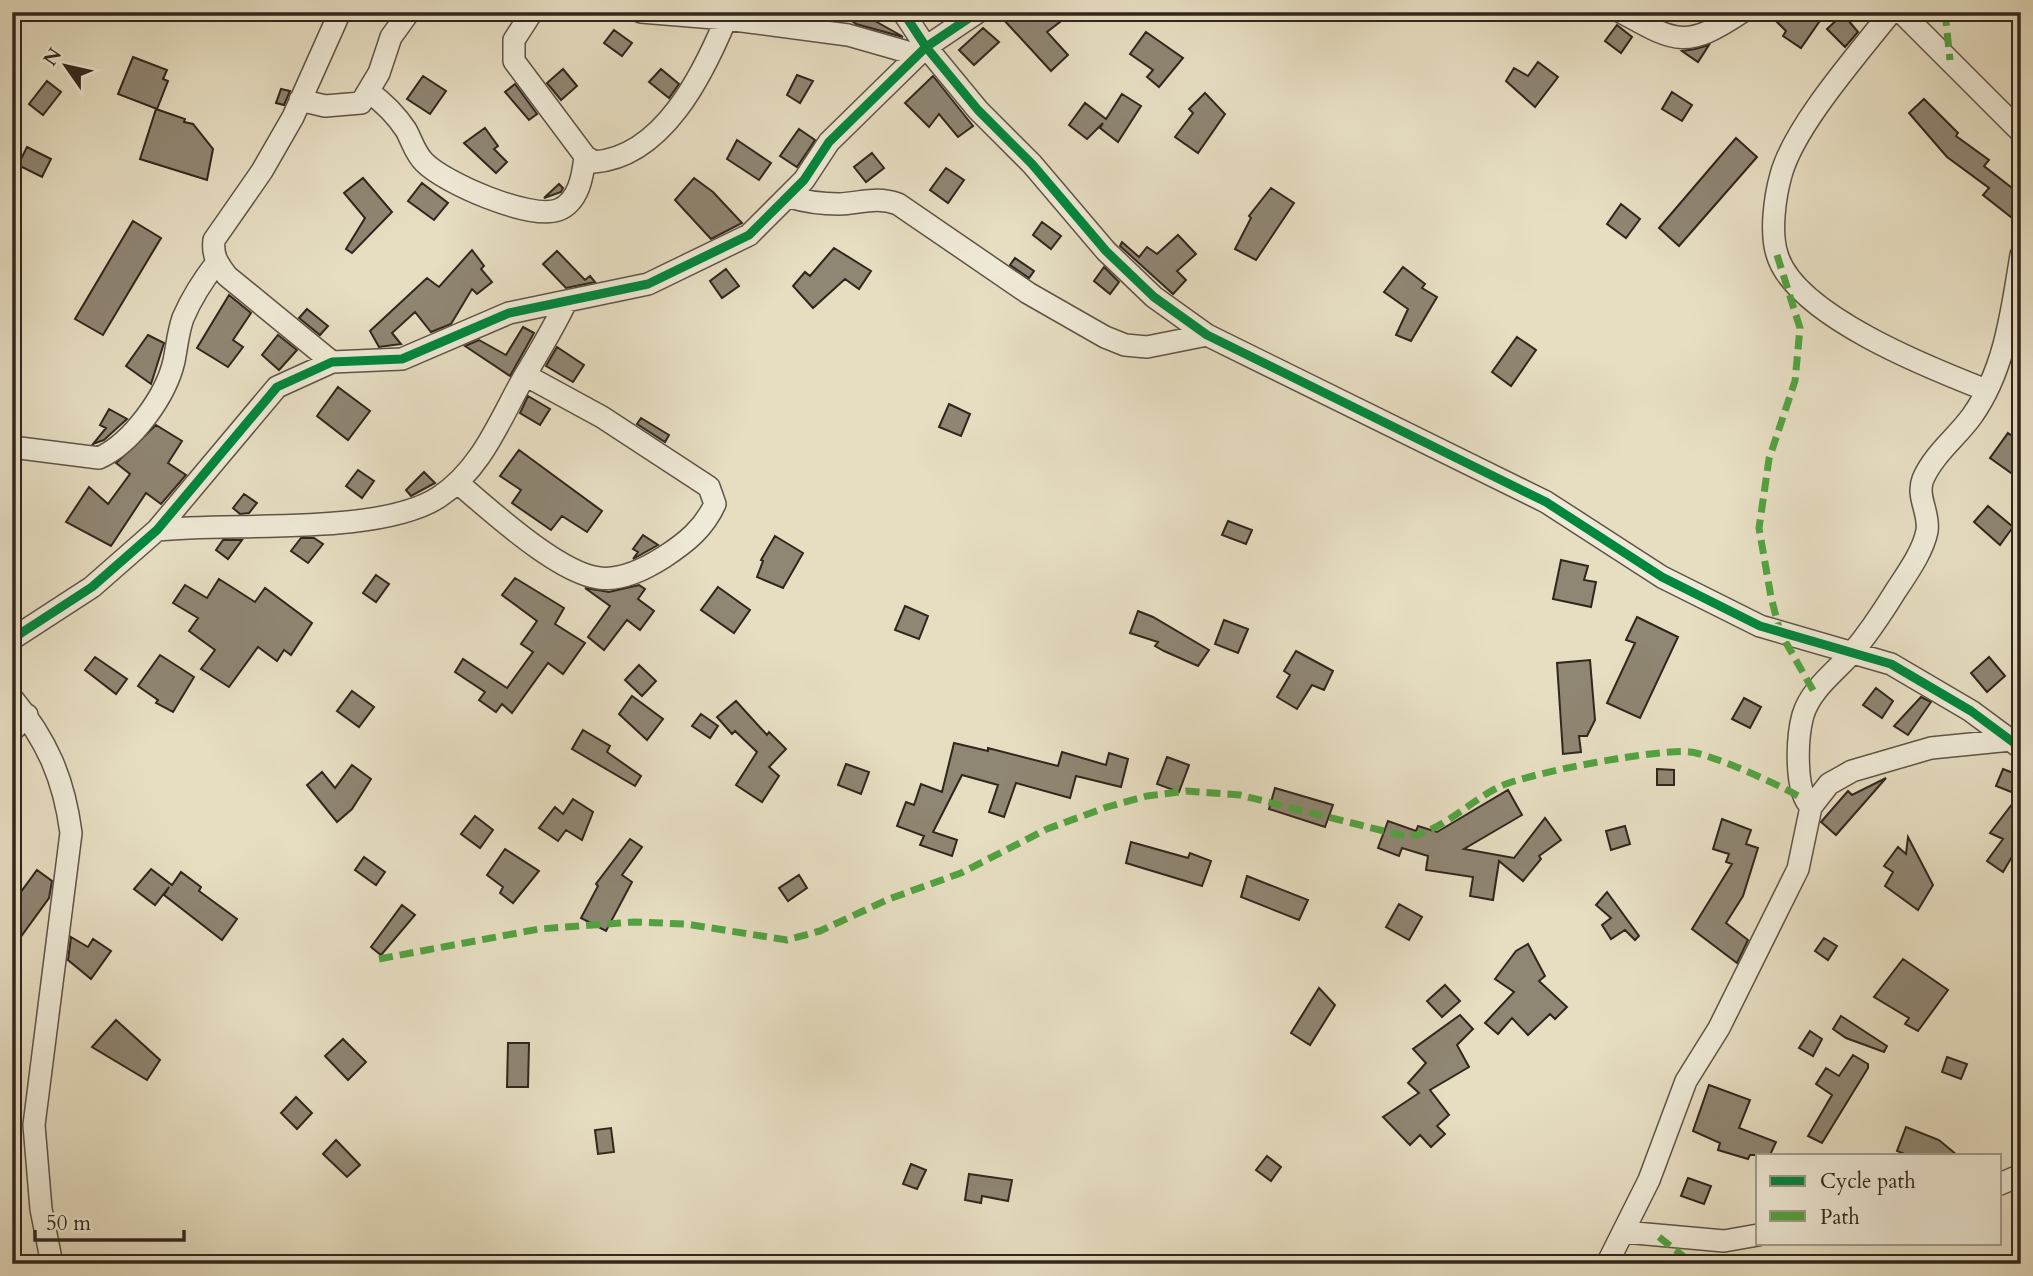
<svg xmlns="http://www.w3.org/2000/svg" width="2033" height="1276" viewBox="0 0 2033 1276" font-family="Cardo,serif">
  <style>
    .building { fill: #8f8673; stroke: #30261d; stroke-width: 2 }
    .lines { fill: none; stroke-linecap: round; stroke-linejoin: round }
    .minor-casing { stroke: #5e5446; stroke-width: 24 }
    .minor { stroke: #efead7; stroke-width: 21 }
    .quiet { stroke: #52a341; stroke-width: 7; stroke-dasharray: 14 7; stroke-linecap: butt }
    .cycleway-casing { stroke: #efead7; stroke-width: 13 }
    .cycleway { stroke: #00873e; stroke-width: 9 }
  </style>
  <rect width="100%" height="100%" fill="#e7dec2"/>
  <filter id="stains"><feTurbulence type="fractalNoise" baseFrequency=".00286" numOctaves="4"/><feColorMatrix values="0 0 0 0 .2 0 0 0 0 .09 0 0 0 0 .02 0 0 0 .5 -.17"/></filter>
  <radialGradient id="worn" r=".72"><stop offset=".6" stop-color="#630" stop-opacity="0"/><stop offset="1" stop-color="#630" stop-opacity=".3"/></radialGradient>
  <path class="building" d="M859,12L900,35L903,37L856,24L852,21Z
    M1011,12H1073L1047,32L1068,55L1051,71L1003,19Z
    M1767,12H1826L1801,48L1783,36L1786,31Z
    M1843,14L1858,32L1845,47L1827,29Z
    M1617,25L1632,37L1621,53L1605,41Z
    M983,28L999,42L974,65L959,50Z
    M614,30L632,43L622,56L604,43Z
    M1146,32L1183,58L1159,87L1147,77L1153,70L1130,54Z
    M1709,45L1698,62L1682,51L1695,49Z
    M133,57L167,70L163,79L168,81L157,109L118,94Z
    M1538,62L1558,77L1535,107L1506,81L1514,68L1528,76Z
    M563,69L577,86L561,100L547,83Z
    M661,69L679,84L669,98L649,82Z
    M797,75L813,81L800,103L787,95Z
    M423,76L446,91L430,114L407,99Z
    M933,76L973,126L958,137L939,114L929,127L905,103Z
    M47,81L61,92L43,115L29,104Z
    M515,84L537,114L529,120L505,92Z
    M281,89L290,91L284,105L276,103Z
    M1672,92L1692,105L1682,121L1662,109Z
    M1205,93L1225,114L1198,153L1175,137L1193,113L1189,109Z
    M1122,94L1141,106L1118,142L1100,128L1103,123L1087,139L1069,125L1085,103L1106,119Z
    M1924,99L1958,133L1956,136L1989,160L1984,166L2021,195V225L1983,195L1989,188L1947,157L1909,113Z
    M156,109L185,119L184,122L193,124L213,149L207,180L140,159Z
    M485,128L498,146L494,149L507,162L496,173L464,143Z
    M799,129L815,140L797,167L780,156Z
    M1736,138L1757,157L1679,246L1659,228Z
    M737,140L771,163L759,180L727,159Z
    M27,147L51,159L42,177L18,165Z
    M872,153L884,168L866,182L854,167Z
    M946,168L964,180L948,203L930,190Z
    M363,178L392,212L352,253L346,249L365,218L344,193Z
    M694,178L713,192L742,223L711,239L675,200Z
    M422,183L448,203L434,220L408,201Z
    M559,184L563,188L561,192L544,198Z
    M1271,188L1294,203L1256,260L1235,249L1251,218L1249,216Z
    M1621,204L1640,219L1626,238L1607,224Z
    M133,221L161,238L103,335L75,319Z
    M1042,222L1061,236L1051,249L1033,235Z
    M1178,235L1196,254L1177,271L1186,280L1173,294L1120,246L1122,242L1139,257L1147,247L1157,254Z
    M834,248L871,271L859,289L845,279L813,308L793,286L805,272L810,276Z
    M472,250L484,266L481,269L492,282L477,294L472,289L451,324L431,332L415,312L392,333L401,344L379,347L370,331L427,278L439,287Z
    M557,251L585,280L590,276L595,282L566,288L543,264Z
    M1015,258L1034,271L1029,278L1010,265Z
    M1104,267L1119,282L1110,294L1094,281Z
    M1403,267L1425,284L1422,288L1437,297L1411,341L1396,335L1408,309L1384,292Z
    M726,269L739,286L722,298L710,281Z
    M229,295L251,313L233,340L243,347L228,367L197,348Z
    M307,309L328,326L320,335L299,318Z
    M523,327L534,333L510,376L465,346L479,340L506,355Z
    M148,335L164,343L151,384L126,366Z
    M278,335L297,350L279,370L262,355Z
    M1517,337L1536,350L1511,386L1492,372Z
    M557,347L584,365L573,382L546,366Z
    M338,387L370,411L348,440L317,416Z
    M528,396L550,409L540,425L520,413Z
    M949,404L970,414L961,436L939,427Z
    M109,409L127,419L104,440L93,444L106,428L100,425Z
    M641,418L669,435L665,442L637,424Z
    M156,425L182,441L168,463L186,475L161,504L146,493L111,546L66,522L89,487L108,504L130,474L116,463Z
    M2008,433L2021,442V480L1990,458Z
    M519,450L602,511L587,532L562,516L551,530L512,503L521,490L500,476Z
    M358,470L374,481L362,498L346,486Z
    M424,472L435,483L411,496L406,490Z
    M244,494L257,503L249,513L240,514L233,508Z
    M1988,506L2013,527L2000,545L1974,522Z
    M1228,521L1252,530L1246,544L1222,535Z
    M643,535L658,545L633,559L638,552L633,549Z
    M775,536L803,553L783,588L757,577L763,561L761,560Z
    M301,538H314L323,544L308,563L291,551Z
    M223,540H242L228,559L216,550Z
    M1561,560L1588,566L1584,580L1596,582L1591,607L1553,599Z
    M376,575L389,584L376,602L363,593Z
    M515,578L564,608L555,624L585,643L563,674L548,663L512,713L502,704L496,712L479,700L485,692L455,672L463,659L507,688L533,652L521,644L537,621L502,595Z
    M219,579L255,602L265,588L312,623L291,655L284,650L277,661L258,647L229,687L201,669L215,650L189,631L198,618L173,603L185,585L207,598Z
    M639,585L645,589L638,599L654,611L640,630L627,620L604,650L588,637L610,606L585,588L609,592Z
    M718,587L750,610L734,633L701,610Z
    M905,606L928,616L919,639L895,630Z
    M1138,611L1153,617L1209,650L1198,666L1164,651L1155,646L1158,642L1130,633Z
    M1637,617L1678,637L1640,718L1607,703L1635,643L1626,640Z
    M1224,620L1248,629L1238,653L1215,644Z
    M1296,651L1333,671L1324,690L1312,685L1297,709L1277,697L1290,675L1284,671Z
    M160,655L194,677L173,712L156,703L158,700L138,686Z
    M95,657L127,679L116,694L85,670Z
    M1989,657L2005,676L1987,692L1971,673Z
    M1590,660L1595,720L1587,736H1579L1581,752L1563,754L1557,663Z
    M639,665L656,681L642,696L625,680Z
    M1876,688L1893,701L1882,718L1863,705Z
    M352,691L374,707L359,727L337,711Z
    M632,696L663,719L647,740L619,714Z
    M1921,697L1931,702L1908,735L1894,726Z
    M1744,698L1761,707L1750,728L1732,719Z
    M736,701L767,735L769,732L786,749L769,767L779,776L762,802L736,785L757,752L735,731L732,734L717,717Z
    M701,714L718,726L710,738L692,726Z
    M583,730L610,746L607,752L641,776L635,786L572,749Z
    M954,743L988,751V748L1058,766L1062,752L1106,765L1109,753L1128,759L1121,787L1076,776L1070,798L1016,783L1004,817L989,812L998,785L962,775L933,832L957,840L952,856L920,845L924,836L897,826L906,802L914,805L921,784L942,792Z
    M1167,757L1189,765L1179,792L1157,784Z
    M846,764L869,772L861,794L838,785Z
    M352,765L371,779L352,809L337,822L307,785L322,772L335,788Z
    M1657,769L1674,770V785H1657Z
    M2003,769L2021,776V863L2013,855L2003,872L1987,861L2003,839L1990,833L2019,795L1996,786Z
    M1886,778L1836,835L1821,822L1848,791L1852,795Z
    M1275,788L1333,805L1325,827L1269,809Z
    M1508,790L1522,815L1464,849L1514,858L1545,818L1561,840L1539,856L1541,859L1523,881L1499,861L1493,900L1470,896L1473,877L1426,870L1428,856L1402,848L1399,856L1378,848L1388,821L1416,831L1418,826L1437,832Z
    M573,799L593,812L582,840L566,830L558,841L539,828L555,807L563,814Z
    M475,816L493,830L480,848L461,834Z
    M1722,819L1751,830L1746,844L1758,848L1743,896L1726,923L1748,940L1737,963L1692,929L1732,864L1726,862L1729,854L1713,849Z
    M1625,826L1630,844L1611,850L1606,831Z
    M1908,837L1933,885L1918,910L1885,886L1893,872L1884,866L1898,847L1906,854Z
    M630,839L642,847L622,875L632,882L606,931L581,918L598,886L596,884Z
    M1131,842L1188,858L1190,853L1211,861L1202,886L1126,863Z
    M505,849L539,871L513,903L500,893L503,887L487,875Z
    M364,857L385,872L376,885L355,870Z
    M151,869L172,885L181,872L201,887L199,891L237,919L222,940L164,895L169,887L155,905L134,889Z
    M37,870L52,881L49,898L12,949V904Z
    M799,875L807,888L788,901L779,888Z
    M1247,876L1308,900L1299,920L1241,897Z
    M1607,892L1639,936L1635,940L1625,930L1611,939L1602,925L1611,918L1596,905Z
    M1399,904L1422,917L1409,940L1386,927Z
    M402,905L415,915L381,955L371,947Z
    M71,937L88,947L93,939L111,951L91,979L68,960Z
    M1824,938L1837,946L1828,960L1815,951Z
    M1528,944L1545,976L1539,981L1567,1007L1555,1019L1550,1014L1528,1035L1512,1018L1498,1034L1485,1023L1514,992L1495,979L1516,951Z
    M1903,959L1948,990L1918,1031L1905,1024L1909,1018L1874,997Z
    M1445,985L1460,1001L1442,1017L1427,1001Z
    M1319,988L1335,1005L1310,1045L1291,1033Z
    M1460,1015L1473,1029L1457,1045L1469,1067L1430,1090L1449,1115L1437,1126L1445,1134L1431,1147L1420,1135L1410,1145L1383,1117L1419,1093L1408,1083L1426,1063L1413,1049Z
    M1841,1016L1887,1046L1884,1052L1846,1038L1833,1029Z
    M116,1020L160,1060L147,1080L92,1047Z
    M1810,1031L1822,1039L1813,1056L1799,1048Z
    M343,1039L366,1062L348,1080L325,1056Z
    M508,1043H529L528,1087H507Z
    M1853,1055L1868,1064V1068L1822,1143L1808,1136L1832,1095L1816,1084L1826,1068L1839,1076Z
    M1947,1057L1967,1064L1961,1079L1942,1072Z
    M1709,1085L1750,1100L1739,1128L1776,1142L1770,1155H1750L1748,1159L1718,1150L1720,1143L1693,1131Z
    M296,1097L312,1113L297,1129L281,1113Z
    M1906,1127L1939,1140L1957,1155H1907L1897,1151Z
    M611,1128L614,1152L598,1154L595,1130Z
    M336,1140L360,1165L347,1177L323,1154Z
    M1267,1156L1281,1167L1271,1181L1256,1170Z
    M911,1164L926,1170L917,1189L903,1184Z
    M969,1174L1012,1180L1008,1201L982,1196L981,1203L965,1200Z
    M1688,1178L1711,1186L1704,1204L1681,1196Z"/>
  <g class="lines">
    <g class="minor-casing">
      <path id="minor" d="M532,12L514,40V61L585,156L594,162C663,157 703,74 726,19
        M641,12L726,19L848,35L918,55
        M903,12L926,47L978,110L1032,164L1106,251L1154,297L1207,335L1546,502L1662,577L1760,626L1891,664L1971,711L2021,748
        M1621,12C1677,43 1686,49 1742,12
        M1891,12C1859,53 1794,126 1781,175C1775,196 1770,232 1777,254C1794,315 1932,369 1986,390
        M1901,12L2021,132
        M369,92C383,102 396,115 406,130C412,141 415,153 424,162C444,183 530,220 558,210C579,202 583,175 585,156
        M300,100L325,106L361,103L379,73L391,37L409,12
        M790,197C806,202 822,204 839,204C861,203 877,196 898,204L1028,293L1105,337L1125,345L1147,347L1207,335
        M332,362L227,276C218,264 212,256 214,240L262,171L293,117L340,12
        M12,447L99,458C132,443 166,396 174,361C177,346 178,332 183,318C192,297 203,280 217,262
        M458,483C490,510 558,573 599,578C622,581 645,569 664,557C687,542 704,528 715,504L709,487L602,417L525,375
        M157,530C232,522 379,536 439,497C482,469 500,419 524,377C539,352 553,329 566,302
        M12,639L92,587L157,530L277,387L332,362L402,359L509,313L648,284L749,235L804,180L829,142L926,47L978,12
        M12,698C47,740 64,779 71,833L34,1125L41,1209L52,1264
        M12,731L27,715
        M1811,807C1794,791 1797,737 1803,715C1811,689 1835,672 1852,653C1868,634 1882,613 1895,592C1906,575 1923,552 1927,531C1930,513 1916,497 1923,479C1934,454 1956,438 1972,416C2005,370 2012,310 2021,255
        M2000,1184L2021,1175
        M1624,1232L1724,1241L1758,1235
        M1607,1264L1649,1180L1686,1081L1719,1028L1798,869L1811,807L1829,784L1852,771L1931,748L2011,740"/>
    </g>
    <use href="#minor" class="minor"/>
    <path class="quiet" d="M1945,12L1950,60
      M1777,255L1800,328L1795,381L1769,459L1759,528L1771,597L1780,632L1814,692
      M379,959L539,929L634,922L686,924L787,940L820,931L889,899L961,873L1047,829L1107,807L1147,796L1186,791L1240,795L1408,837C1443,831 1469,801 1501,786C1529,773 1660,748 1690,752C1711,754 1785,787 1803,799
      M1659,1237L1693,1264"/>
    <g class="cycleway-casing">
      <path id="cycleway" d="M903,12L926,47L978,110L1032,164L1106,251L1154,297L1207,335L1546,502L1662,577L1760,626L1891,664L1971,711L2021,748
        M12,639L92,587L157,530L277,387L332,362L402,359L509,313L648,284L749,235L804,180L829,142L926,47L978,12"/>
    </g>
    <use href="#cycleway" class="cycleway"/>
  </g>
  <rect width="2033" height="1276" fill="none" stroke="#e7dec2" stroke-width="42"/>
  <rect x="14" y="14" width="2005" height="1248" fill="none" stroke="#30261d" stroke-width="3.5"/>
  <rect x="21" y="21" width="1991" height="1234" fill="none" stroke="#30261d" stroke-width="2"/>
  <rect x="1756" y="1154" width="245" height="91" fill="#efead7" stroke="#a39c8d" stroke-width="2"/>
  <rect x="1770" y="1176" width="35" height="10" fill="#00873e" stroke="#a39c8d" stroke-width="2"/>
  <text x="1820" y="1188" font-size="21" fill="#30261d">Cycle path</text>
  <rect x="1770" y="1211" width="35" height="10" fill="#52a341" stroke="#a39c8d" stroke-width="2"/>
  <text x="1820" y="1224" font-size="21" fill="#30261d">Path</text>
  <g transform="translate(66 66) rotate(304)" stroke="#efead7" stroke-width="5" paint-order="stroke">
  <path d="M0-5L12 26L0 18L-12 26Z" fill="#30261d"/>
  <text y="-10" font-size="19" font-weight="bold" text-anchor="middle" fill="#30261d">N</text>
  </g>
  <path d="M35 1230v10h149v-10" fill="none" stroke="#30261d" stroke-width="3.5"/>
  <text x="46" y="1230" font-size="21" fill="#30261d" stroke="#efead7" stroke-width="5" paint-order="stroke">50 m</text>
  <rect width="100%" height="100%" filter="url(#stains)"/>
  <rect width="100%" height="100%" fill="url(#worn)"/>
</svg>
